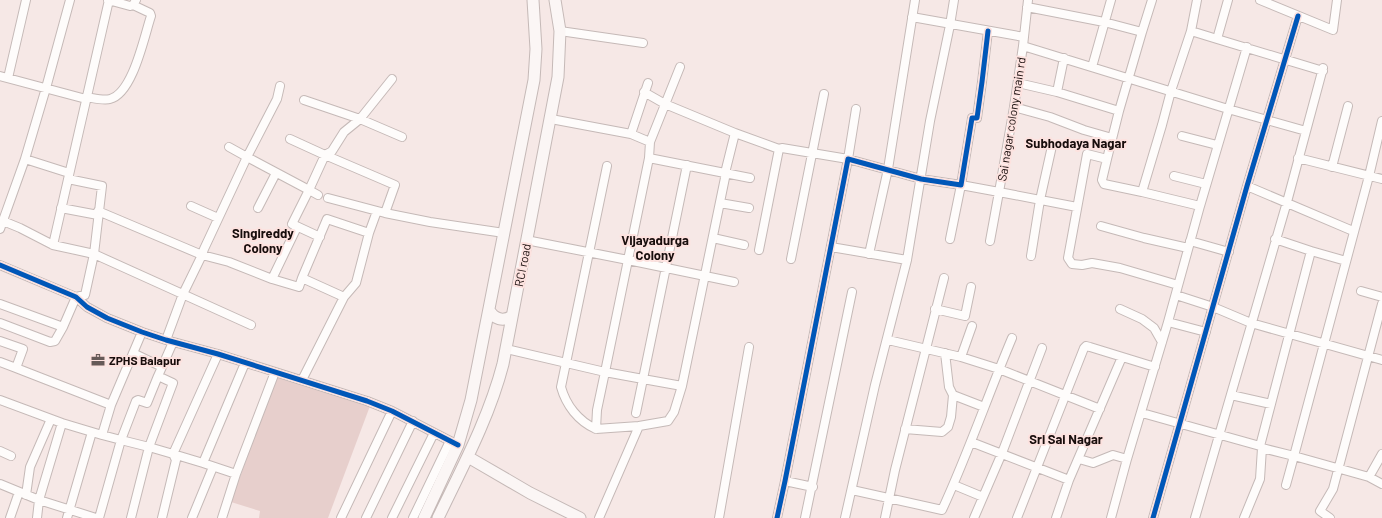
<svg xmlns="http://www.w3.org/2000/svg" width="1382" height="518" viewBox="0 0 1382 518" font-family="Barlow,sans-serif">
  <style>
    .green { fill: #e7cfcc }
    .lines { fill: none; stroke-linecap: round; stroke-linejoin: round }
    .street-casing { stroke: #c5b9b7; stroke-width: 10 }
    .secondary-casing { stroke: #c5b9b7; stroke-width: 13 }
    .street { stroke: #fefcfb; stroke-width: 8 }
    .secondary { stroke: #fbf6f5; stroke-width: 11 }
    .cycleway-casing { stroke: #fde2df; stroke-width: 8 }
    .cycleway { stroke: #0057b8; stroke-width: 5 }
    .labels { text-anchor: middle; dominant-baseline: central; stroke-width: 4; stroke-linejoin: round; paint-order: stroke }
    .street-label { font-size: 12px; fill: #180d0c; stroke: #fde2df }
    .poi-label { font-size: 12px; font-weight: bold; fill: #180d0c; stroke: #fde2df; text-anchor: start }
    .neighbourhood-label { font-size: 13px; font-weight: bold; fill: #180d0c; stroke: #fde2df }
  </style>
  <rect width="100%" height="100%" fill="#f6e8e6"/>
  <path class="green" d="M276,377L370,406L328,518H259L260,511L231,502Z"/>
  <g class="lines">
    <g class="street-casing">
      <path id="street" d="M108,0L130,6L133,5L136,0
        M1028,0L1023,46L1228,109L1306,131
        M1260,0L1333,30L1337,0
        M1027,7L1104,22L1142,32L1152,0
        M912,17L1024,37
        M560,31L643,43
        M1191,31L1217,39L1228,0
        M1142,32L1119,111L1107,159L1087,154L1068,258L1072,264L1082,265L1092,263L1120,268L1178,285
        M1217,39L1323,71
        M1023,46L1014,107L999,192L1077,207
        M1092,67L1111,0
        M0,76L86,99
        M8,78L26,0
        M1018,83L1057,92L1119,111
        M644,92L665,104L735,133L725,173
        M1057,92L1064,58
        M86,97C93,98 104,101 110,99C133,93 144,37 151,16L150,13L133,5
        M304,100L360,119L402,137
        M1014,107L1050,117L1084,130L1112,138
        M551,119L631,134L648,83
        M1382,121L1369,176L1294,456L1369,477L1382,484
        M735,133L779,149
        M1182,136L1217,145
        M290,139L325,155L332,151L344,132L360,119L392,79
        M650,142L680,67
        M229,147L247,157L277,99L280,86
        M649,158L750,178
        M1298,158L1382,179
        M25,159L46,88L70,0
        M1107,159L1102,180L1104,184L1142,192L1200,206L1168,322L1127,459L1111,518
        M687,165L643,379L682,386L726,173
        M1332,167L1348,106
        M1174,176L1206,184
        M1247,186L1353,231
        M1142,192L1162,125L1171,91L1191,31L1197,0
        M318,195L309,190L325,155L395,185L385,213
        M328,198L385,213L430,222L504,233
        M720,203L749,208
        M191,206L218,218
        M1200,206L1247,47
        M61,208L98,215
        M258,208L276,173
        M98,211L202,255L204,249L247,157L309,190L292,224L320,237
        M3,221L20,228L53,245L94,254L251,325
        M1101,226L1144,238L1188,248
        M0,229L25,159L69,173
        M713,238L744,245
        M950,239L961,185L999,192L990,241
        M1275,239L1311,251
        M526,240L628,260L649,158L650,142L631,134
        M1190,241L1229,252
        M53,245L109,0
        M831,247L907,260
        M759,250L779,149L782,148L848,159L856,109
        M869,254L888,169L915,0
        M1031,256L1040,200L1052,146
        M791,259L824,94
        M0,265L76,297L87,307L107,318L142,332L166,340L218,354L367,401L392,411L458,445
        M272,279L299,287L302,278
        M1361,291L1382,297
        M1176,295L1213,307L1251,323L1382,360
        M344,297L356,283L369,233
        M0,304L63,327L76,297L85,295L94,254L102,186L68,179
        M935,309L965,316L971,287
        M1120,309L1142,319L1154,328L1162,342
        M1168,322L1206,332
        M0,323L50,342L55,341L63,327
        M166,340L183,294L202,255L229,262L272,279L297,227
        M888,340L961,357L999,369L1100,409
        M0,341L23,349L16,368L0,362
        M506,349L605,372L597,410L596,429L639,426
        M133,353L162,367L158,376L173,383L149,447L173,454L218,354
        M961,357L972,326
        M162,367L173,342
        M16,368L111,405L102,435L92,432L67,518
        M302,380L344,297L302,278L327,219L369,233L377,211
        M953,395L984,407
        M1231,395L1271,404
        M0,400L62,423L39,500L96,518
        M111,405L142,332
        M636,413L643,379L605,372L628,260L734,282
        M1142,413L1260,446
        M62,423L92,432
        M596,429C578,421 566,405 561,387L607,166
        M905,429L942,432L948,427L951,417L953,395L949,387L945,353
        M102,435L121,440L136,401L138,400L147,403L158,376
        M971,442L1069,480
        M1262,448L1294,456L1286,485
        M0,451L11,456
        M1079,459L1093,463L1113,455L1127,459
        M203,463L236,474L222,518
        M236,474L275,372
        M1369,477L1382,454
        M785,481L813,487
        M0,484L39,500L37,518
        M954,485L983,497
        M852,490L942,510C968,454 988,395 1012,338
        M26,495L30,467L51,419
        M10,518L19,492
        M99,518L121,440L149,447L131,518
        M162,518L176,460L173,454L203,463L245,363
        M192,518L213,467
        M341,518L392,411
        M366,518L413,421
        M392,518L434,433
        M413,518L450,441
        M599,518L639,426L668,421L674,412L682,386
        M719,518L749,347
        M777,518L785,481L848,159L921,179L961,185L972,118H977L982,82L988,31
        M805,518L852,292
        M845,518L875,385L907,260L930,121L950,25L954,0
        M885,518L895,470L944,278
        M974,518L1002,453L1042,348
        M1017,518L1084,348L1086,346L1090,347L1155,367
        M1056,518L1069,480L1122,357
        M1153,518L1247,186L1298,16
        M1195,518L1287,202L1323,68
        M1244,518L1260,479L1262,448L1260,446L1311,251L1346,261
        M1330,518L1320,511L1333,489L1382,304"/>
    </g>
    <g class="secondary-casing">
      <path id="secondary" d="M489,310C494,319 503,322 512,316
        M468,457L530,493L580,518
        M424,518L458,445L471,400L534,80L536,49L533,0
        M438,518C462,468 489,418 503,364L558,77L560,31L555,0"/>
    </g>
    <use href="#street" class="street"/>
    <use href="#secondary" class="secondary"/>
    <g class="cycleway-casing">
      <path id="cycleway" d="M0,265L76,297L87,307L107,318L142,332L166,340L218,354L367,401L392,411L458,445
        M777,518L785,481L848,159L921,179L961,185L972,118H977L982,82L988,31
        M1153,518L1247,186L1298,16"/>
    </g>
    <use href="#cycleway" class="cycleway"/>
  </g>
  <defs>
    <g id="office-bare" transform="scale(1.08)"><path d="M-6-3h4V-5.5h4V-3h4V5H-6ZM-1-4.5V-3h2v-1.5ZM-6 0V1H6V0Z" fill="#665a58" stroke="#fde2df" stroke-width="2.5" paint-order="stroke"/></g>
  </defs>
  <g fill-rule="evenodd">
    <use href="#office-bare" x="98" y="360"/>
  </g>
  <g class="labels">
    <g class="street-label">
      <text transform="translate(1011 119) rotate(-81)">Sai nagar colony main rd</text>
      <text transform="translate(522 265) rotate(-79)">RCI road</text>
    </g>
    <g class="poi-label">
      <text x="109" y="360">ZPHS Balapur</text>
    </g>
    <g class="neighbourhood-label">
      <text x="1076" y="143">Subhodaya Nagar</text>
      <text x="263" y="233">Singireddy<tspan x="263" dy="15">Colony</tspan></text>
      <text x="655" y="240">Vijayadurga<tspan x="655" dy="15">Colony</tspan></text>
      <text x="1066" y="439">Sri Sai Nagar</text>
    </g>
  </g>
</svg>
